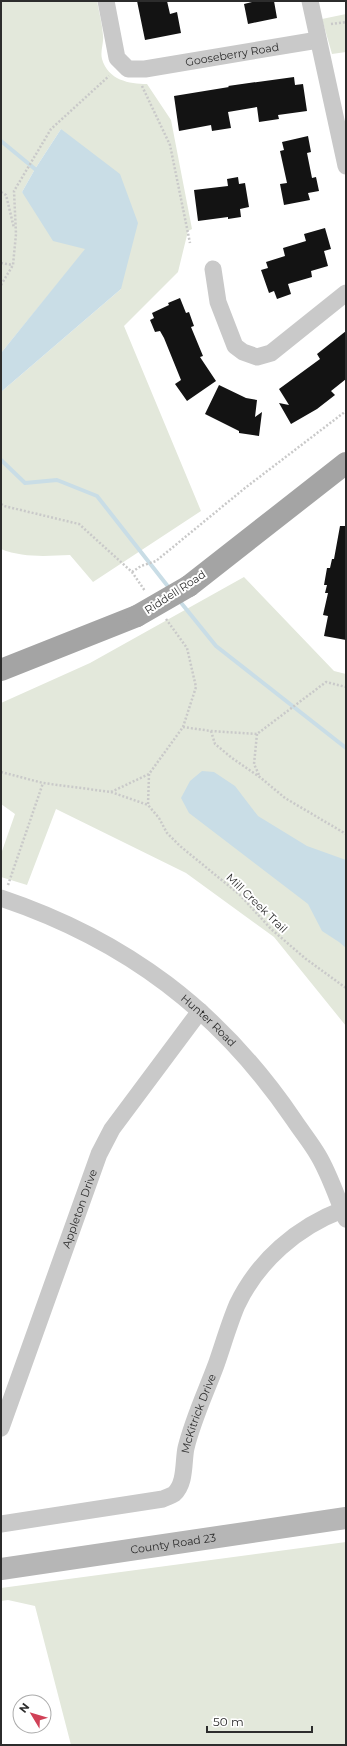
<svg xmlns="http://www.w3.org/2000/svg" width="347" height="1746" viewBox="0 0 347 1746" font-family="Montserrat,sans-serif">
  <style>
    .green { fill: #e3e8db }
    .water { fill: #c9dde6 }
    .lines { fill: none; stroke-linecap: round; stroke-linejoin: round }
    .stream { stroke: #c9dde6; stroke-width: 4 }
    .building { fill: #131313 }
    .path { stroke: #c9c9c9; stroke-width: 2.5; stroke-dasharray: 2 2; stroke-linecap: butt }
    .minor { stroke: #c9c9c9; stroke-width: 17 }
    .secondary { stroke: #b6b6b6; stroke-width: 22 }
    .primary { stroke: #a4a4a4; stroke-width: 22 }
    .primary-bridge { stroke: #a4a4a4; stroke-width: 22 }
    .labels { text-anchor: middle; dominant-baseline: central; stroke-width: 4; stroke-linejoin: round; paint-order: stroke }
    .street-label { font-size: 11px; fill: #2c2c2c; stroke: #fff }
  </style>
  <rect width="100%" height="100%" fill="#fff"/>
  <path class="green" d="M1,1H97C99,12 102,23 103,35C104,43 100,51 102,59C108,80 129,84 147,84L171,120L192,229L188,231L178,272L124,326L201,511L93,582L70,555C47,556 23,558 1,549V392L121,289L61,129L35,169L22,192L86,249L1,353Z
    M346,14V52L332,54L322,19Z
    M244,577L334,671L346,674V1026L274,937L186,873L56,809L27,885L1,877V854L15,814L1,804V703L90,663Z
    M346,1542V1745H71L35,1606L8,1600L1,1601V1588Z"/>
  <path class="water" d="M61,129L120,174L138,223L121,289L1,392V353L85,249L53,241L22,192L35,169Z
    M202,771L214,772L235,786L258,816L307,846L346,860V948L339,942L322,931L308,904L189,813L181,798L190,781Z"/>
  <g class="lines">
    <path class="stream" d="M1,141L35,169
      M1,460L25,483L57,480L97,496L170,589
      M178,599L216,646L346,748"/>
  </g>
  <path class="building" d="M137,1H167L170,14L177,12L181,33L145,40Z
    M256,1H274L277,18L248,24L244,4Z
    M294,77L295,85L303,84L307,111L278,115L279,119L259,122L257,107L228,112L231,128L212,131L211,125L179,131L174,96L229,87L228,86L242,84Z
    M308,136L311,152L307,153L312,178L316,177L319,191L308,193L310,200L284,205L280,184L287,183L280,151L284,150L282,142Z
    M238,177L239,184L245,183L249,207L240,209L241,217L228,219V217L198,221L194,190L228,186L227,179Z
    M325,228L331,249L324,251L328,266L311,271L312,277L288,284L291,294L277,299L274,291L269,293L261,270L268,268L266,262L285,256L283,248L306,241L304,234Z
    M180,298L186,313L189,312L194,326L191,327L203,356L200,357L216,381L187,401L175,384L181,380L164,338L160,331L155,332L150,320L154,318L152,313L169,305L168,303Z
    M346,331V379L331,391L335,395L317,409L291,424L279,403L289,405L279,389L320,359L317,354Z
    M219,385L246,398L257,400L255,417L262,412L259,436L239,433V431L205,414Z
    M340,526H346V640L324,636L328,616L323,615L328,593H325L327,585H324L327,568H330L332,559H334Z"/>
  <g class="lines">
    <path class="path" d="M331,24L346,22
      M142,86L170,145L190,243
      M1,192L6,195L14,228
      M1,263L13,265
      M1,285L13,265L16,234L14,191L51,129L109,76
      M1,504L4,506L79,524L132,572L145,591
      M132,572L141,566L156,561L245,488L346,411
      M166,619L187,648L196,687L183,727
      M211,731L215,744L232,758L261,778L285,798L346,834
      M257,734L254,764L260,777
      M1,772L43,783L111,792L149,774L183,727L211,731L257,734L326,682L346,687
      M149,774L148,805L159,818L167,833L180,846L240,895L271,929L306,959L346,988
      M111,792L148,805
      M8,885L43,783"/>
    <g class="minor">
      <path id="s1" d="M106,1L117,58L128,69H145L318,40"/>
      <path d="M310,1L346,166"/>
      <path d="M213,269L218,302L235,346L243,352L257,357L271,353L346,293"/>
      <path id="s2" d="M1,898C126,940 220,1011 294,1120C302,1132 311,1143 318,1155C330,1175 337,1198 346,1219"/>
      <path id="s3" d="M1,1428L99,1154L112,1129L200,1011"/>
      <path id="s4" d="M1,1524L163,1499C167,1497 171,1496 174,1494C186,1483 183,1462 186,1448C193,1419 206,1392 216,1365C223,1345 229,1324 237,1305C258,1261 297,1227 342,1210"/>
    </g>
    <path class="secondary" id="s5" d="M1,1569L346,1518"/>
    <path class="primary" d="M189,586L346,463
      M1,670L137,616"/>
    <path class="primary-bridge" d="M137,616L189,586"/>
  </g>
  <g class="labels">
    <g class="street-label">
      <text stroke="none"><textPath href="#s1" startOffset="179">Gooseberry Road</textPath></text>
      <text transform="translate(175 592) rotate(-33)">Riddell Road</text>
      <text transform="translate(257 903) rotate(44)">Mill Creek Trail</text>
      <text stroke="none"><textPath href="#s2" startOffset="243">Hunter Road</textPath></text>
      <text stroke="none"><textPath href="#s3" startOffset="233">Appleton Drive</textPath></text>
      <text stroke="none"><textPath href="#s4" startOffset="261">McKitrick Drive</textPath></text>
      <text stroke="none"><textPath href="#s5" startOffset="174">County Road 23</textPath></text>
    </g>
  </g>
  <rect width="347" height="1746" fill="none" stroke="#2c2c2c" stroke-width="4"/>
  <g transform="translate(32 1714) rotate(308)"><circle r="19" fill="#ffffff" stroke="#ababab"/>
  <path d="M0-3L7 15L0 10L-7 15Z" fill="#d04157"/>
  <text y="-6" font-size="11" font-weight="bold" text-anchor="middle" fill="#2c2c2c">N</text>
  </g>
  <path d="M207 1726v6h105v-6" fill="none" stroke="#2c2c2c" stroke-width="2"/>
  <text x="213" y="1726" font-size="12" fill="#2c2c2c" stroke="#ffffff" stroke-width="3" paint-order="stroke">50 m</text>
</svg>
